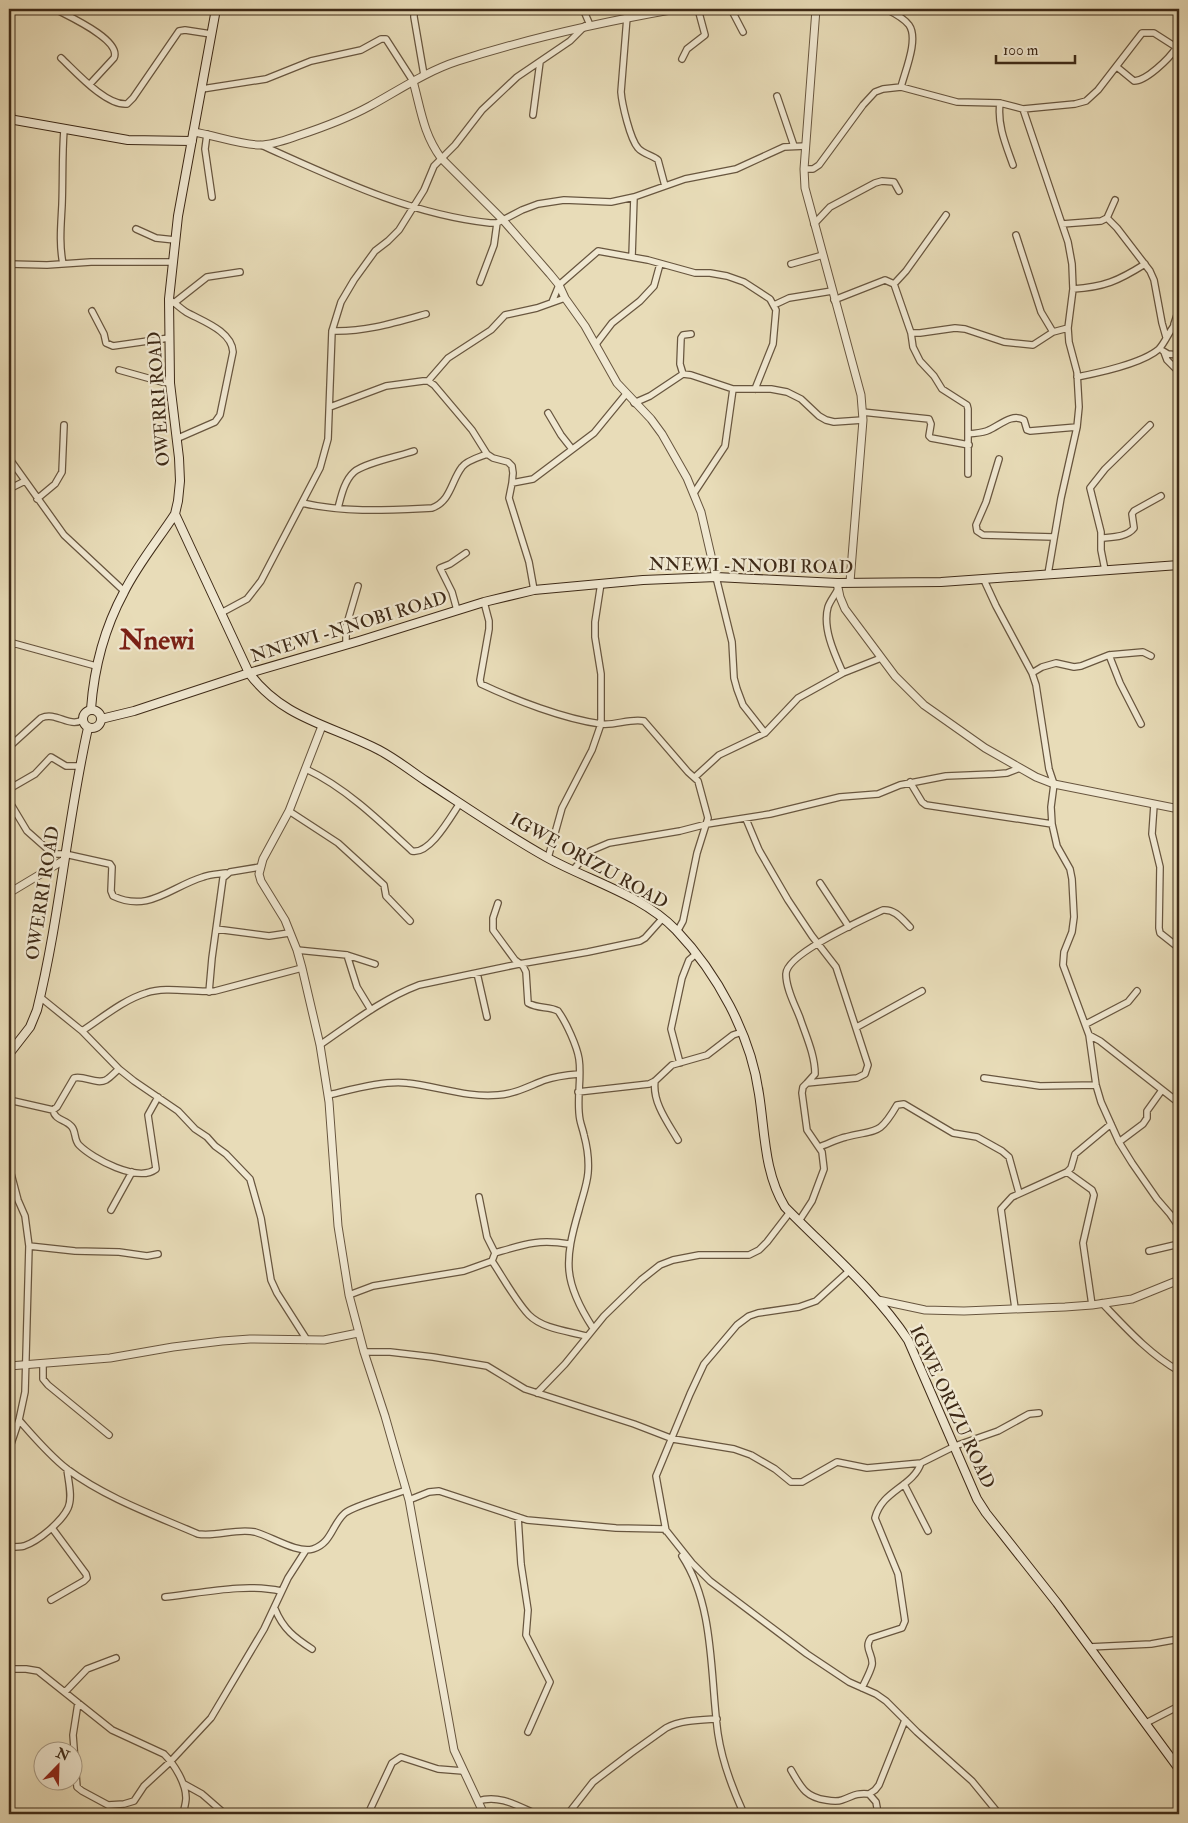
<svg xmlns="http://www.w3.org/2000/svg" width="1188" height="1823" viewBox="0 0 1188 1823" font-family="'IM FELL Double Pica',serif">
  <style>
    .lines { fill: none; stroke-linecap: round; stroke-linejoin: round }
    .minor-casing { stroke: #68563f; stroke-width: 8 }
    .tertiary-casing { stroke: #68563f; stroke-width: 9 }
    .secondary-casing { stroke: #3e2a17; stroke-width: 10 }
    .minor { stroke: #f0e8d1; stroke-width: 5.5 }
    .tertiary { stroke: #f0e8d1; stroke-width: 7 }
    .secondary { stroke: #f0e8d1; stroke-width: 8 }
    .labels { text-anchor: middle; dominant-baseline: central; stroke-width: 4.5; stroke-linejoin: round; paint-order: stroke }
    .street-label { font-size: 18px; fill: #3e2a17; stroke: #f0e8d1 }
    .town-label { font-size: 28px; font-weight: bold; fill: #7a1f14; stroke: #f0e8d1 }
  </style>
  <rect width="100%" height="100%" fill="#e8dcb8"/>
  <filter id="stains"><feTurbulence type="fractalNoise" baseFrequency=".004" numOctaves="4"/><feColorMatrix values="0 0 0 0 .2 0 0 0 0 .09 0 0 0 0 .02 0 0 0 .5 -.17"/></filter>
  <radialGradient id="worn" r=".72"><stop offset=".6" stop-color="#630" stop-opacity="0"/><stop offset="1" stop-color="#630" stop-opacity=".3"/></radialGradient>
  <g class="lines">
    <g class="minor-casing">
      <path id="minor" d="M55,9C68,16 122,40 114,58L90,84
        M414,9V17L424,75
        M583,9L590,25
        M731,9L743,32
        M886,9C894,13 904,18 909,25C919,39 905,71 901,87
        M627,17L621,92C622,104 630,139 638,148C643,154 652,155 658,160L665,186
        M61,58C76,72 106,106 127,104L133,98L179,31L185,30L211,34
        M682,59L687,49L705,35L698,9
        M1117,67L1134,81C1146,81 1169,59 1176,48
        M202,89L266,79L311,61L361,50L381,39H386L413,81
        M777,96L794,146
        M9,98L12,119
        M1000,103C997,125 1006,145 1013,165
        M1023,109L1068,242L1072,264L1073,289L1068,328L1069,342L1077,372L1079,407L1077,427L1061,498L1048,574
        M533,115L540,62
        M207,134L205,149L212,197
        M261,145C335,178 408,214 490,223H497L522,210L538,204L564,200L611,202L634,197L685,179L736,169L784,147L806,146
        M804,169H813L819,165L863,105L875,92L883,89L901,87L957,102L1000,103L1023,109L1075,104L1086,101L1098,90L1142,33H1154L1179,49
        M1107,218L1117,228L1150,271L1154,280L1162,323L1166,337
        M814,224L830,207L875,183L882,181L894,182L899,191
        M1062,224L1101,221L1107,218L1115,200
        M136,229L156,238L175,240
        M1016,235L1041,312L1053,332
        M632,257L634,197
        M9,264L47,265L91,262H173
        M63,264C59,244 61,225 62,205C63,180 62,155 64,130
        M791,264L823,255
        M480,282L494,245L497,223
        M894,284L906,271L946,215
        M1073,289C1104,287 1118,281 1145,264
        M169,299C175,303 180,308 186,312C202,321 232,331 233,352L220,415L215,422L176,439
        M834,300L885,280L894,284L911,333L913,347L920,361L934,376L942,389L967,405L968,409V474
        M552,302L559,285L598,251L648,260L695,273H710L727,276L744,282L770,299L776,310L773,344L755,389
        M174,303L207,277L240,272
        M774,305L789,298L832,291
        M92,311L104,334L106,343L113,346L169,338
        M1174,324L1179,309
        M332,331C365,332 394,323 426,314
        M911,333H920L955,328L965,329L1004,342L1033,345L1053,332L1068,328
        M596,344L612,323L640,301L654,286L660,264
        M1163,351L1168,354L1179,355
        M1164,352L1167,360L1179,372
        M119,370L162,382L170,383
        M683,374L680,364L681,338L683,335L691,334
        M1077,377C1098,373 1143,363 1159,349C1167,340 1170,328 1179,320
        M428,381L448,358L491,330L505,315L537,308L565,298
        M634,403L650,396L683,374L691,375L733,389H771L787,392L801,399L819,416L826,420L834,422L863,420
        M330,407L386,386L423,381H428L434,385L472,430L487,454L493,458L508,462L512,466L513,473L512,483L509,498L529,562L534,590
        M862,412L929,419L931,424L929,436L931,438L969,445
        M548,413L561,435L572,449
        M969,434C976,433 983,433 989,430C1000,425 1012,413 1024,420L1027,430L1030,431L1077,427
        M9,458L64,535L124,591
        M999,459L986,502L976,525L977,531L983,535L1054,537
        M512,483L533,479L594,433L626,394
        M9,489L25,481
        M694,493L725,446L733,389
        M37,499L55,484L62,472L64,425
        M302,503C345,513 389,510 432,508C451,501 451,481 462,467C467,460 480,457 487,454
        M338,508C341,497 344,481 354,472C364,463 400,456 414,451
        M1102,538C1113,537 1127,537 1134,528L1132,514L1134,511L1161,496
        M1105,570L1101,550V532L1090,488L1105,469L1150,425
        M716,577L732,642L734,678L737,689L743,705L765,733
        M984,580L996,606L1032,673L1036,685L1049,769L1054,784L1051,807L1052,824L1057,846L1070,869L1072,879L1074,917L1072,932L1064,952L1063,965L1089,1035L1096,1085L1101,1102L1119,1142L1132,1163L1157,1199L1170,1214L1179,1227
        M838,589C835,595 830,601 828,607C822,628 835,655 843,673
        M484,602L489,621V629L480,680L481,684C515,700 564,719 601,724C615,726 630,718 644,721L688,772L698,781L708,818L697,853L683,921L677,932
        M457,610L452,592L440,568L450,564L466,553
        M221,613L247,599L261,581L320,468L328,439L332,331L341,302L354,280L375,251L388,241L399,230L424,190L434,166L455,145L482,110L517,77L570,41L585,26
        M9,642L96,666
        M346,645V627L358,586
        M9,653L12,643
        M1109,655L1120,683L1141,724
        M1032,673L1042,667L1056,663L1074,667L1081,666L1109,655L1143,652L1151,656
        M9,747L41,718C56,711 69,728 82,720
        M306,769C346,788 380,821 412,851C430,855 451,816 460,803
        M695,777L719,755L765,733L798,698L843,673L881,658
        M910,782L922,802L926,805L1052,824
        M9,789L35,774L51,757L66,766H80
        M9,801L27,831L53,854H65L110,864L112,867L111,891L113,896C149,913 170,887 203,877C210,874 219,874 226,873
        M1154,805L1152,834L1160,867L1159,928L1160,933L1179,948
        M289,811L338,843L384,885L386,896L410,921
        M746,819L759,850L788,900L812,936L836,967L868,1065L865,1074L857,1078L807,1083L803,1087L802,1093L807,1130L822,1152L824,1169L812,1201L799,1221
        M548,858L562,808L592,750L601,724V674L595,637V622L601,583
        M573,870L590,851L609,843L680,831L707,824L770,814L840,797L878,794L900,785L946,776L995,774L1007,773L1020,768
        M820,883L849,927
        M498,903L493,918V930L515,960L523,966L526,972L528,1003C538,1009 549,1006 558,1011C566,1022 577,1046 579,1059C582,1079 576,1100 580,1120C581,1125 583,1130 584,1135C587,1146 589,1161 588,1173C587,1185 582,1198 579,1210C564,1261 563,1282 593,1328
        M216,929L269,936L289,933
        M297,950L347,955L375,964
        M347,955L357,987L371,1010
        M477,973L487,1017
        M209,992L212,958L223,878L230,872L260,867
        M40,997L82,1031L119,1069L134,1081L178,1111L195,1129L207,1137L215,1146L226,1154L250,1179L261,1218L271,1280L277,1293L307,1340
        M1086,1024L1128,1002L1137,991
        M857,1027L922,991
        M82,1031C102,1018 123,1000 146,993C167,986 193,993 215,991L302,968
        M1089,1035L1100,1041L1179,1103
        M320,1045C352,1023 382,999 419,985L519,964L588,952L640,941L645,938L662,919
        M680,1063L671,1029L682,978L689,960L696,954
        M984,1078L1040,1086L1096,1085
        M655,1081C652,1102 668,1123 678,1140
        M807,1083L815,1074C815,1055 806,1036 800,1018C795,1005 786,989 786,974C786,954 864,919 883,910C895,909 902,919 910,927
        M578,1092L649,1084L655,1081L672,1065L707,1055L733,1035L742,1032
        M328,1095C350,1090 385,1080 407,1083C437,1086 467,1098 498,1095C515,1094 529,1086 545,1080C556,1076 567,1075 579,1074
        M9,1100L53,1110L57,1107L74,1078C84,1075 96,1085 106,1080C111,1077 115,1072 119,1069
        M53,1110C55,1121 66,1119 72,1127C76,1132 74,1140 79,1145C93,1159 138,1183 156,1169L148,1115L158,1097
        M1119,1142L1143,1124L1147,1118V1111L1162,1090
        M819,1147C828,1144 837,1139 846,1137C877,1129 879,1136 897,1105L904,1104L953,1133L977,1137L1002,1151L1009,1157L1019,1193
        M9,1166L18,1200L25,1216L29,1246L25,1392L19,1420L9,1450
        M1067,1172L1092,1190L1094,1195L1083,1243L1092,1305
        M111,1210L132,1172
        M29,1246L75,1251L119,1252L147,1256L158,1254
        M1149,1251L1179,1244
        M495,1253C525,1244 538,1239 569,1244
        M492,1261C502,1276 517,1303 529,1315C543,1329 568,1331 586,1336
        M349,1295L373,1286L464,1271L492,1261L495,1253L487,1237L479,1197
        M1102,1303C1126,1328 1149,1354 1179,1371
        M1015,1308L1001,1209L1012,1197L1067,1172L1071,1168L1075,1154L1111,1124
        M364,1352H390L433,1357L487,1366L525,1389L634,1424L673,1439L734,1449L751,1455L775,1469L791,1482H802L837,1462L867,1468L921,1463L955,1446L998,1431L1029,1414L1039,1413
        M43,1364V1379L48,1385L109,1435
        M1179,1370L1177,1412L1179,1419
        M537,1393L565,1364L604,1316L641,1280L660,1265L673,1260L699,1255H749L759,1250L767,1242L790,1212
        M19,1420C34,1437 49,1455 67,1469C106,1498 154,1515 198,1534C217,1537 236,1528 255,1532C270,1536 298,1554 313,1549C332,1543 332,1524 345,1513C353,1506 393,1495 406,1490
        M904,1484L928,1531
        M409,1500L429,1492L439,1491L527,1520L616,1528L665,1529L692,1563L710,1581L807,1654L849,1682L876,1694L886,1701L917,1732L972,1781L999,1814
        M518,1517L521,1564L528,1610L526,1635L550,1682L528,1732
        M666,1531L656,1476L690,1394L704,1364L737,1325L749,1316L758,1313L799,1307L816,1301L849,1271
        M9,1547C14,1547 20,1547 24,1546C39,1541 62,1521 68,1508C73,1497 68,1480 67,1469
        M682,1556C715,1606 710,1677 718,1734C722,1761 733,1790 744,1814
        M165,1597C202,1593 244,1583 281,1591
        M51,1600L84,1581L87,1578L86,1574L52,1528
        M275,1609C283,1629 295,1638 312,1649
        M1089,1647L1151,1644L1179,1639
        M9,1669H26L38,1671L112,1730L164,1754C174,1764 186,1783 186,1798C186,1803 184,1809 183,1814
        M862,1688C865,1681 870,1673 872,1665C874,1655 863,1648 871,1638L902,1628L905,1621L898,1574L875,1518C882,1490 913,1487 921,1463
        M65,1692L87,1669L116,1658
        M78,1703L73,1735L77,1787L82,1791L108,1805L124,1804L134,1801L144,1786L170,1762L211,1718L264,1629L288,1578L306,1550
        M1146,1723L1179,1706
        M791,1770C801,1787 805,1797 826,1800C831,1801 837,1802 842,1800C854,1796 854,1793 869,1794L876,1802L878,1813L881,1814
        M184,1784L202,1794L225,1814
        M869,1794L875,1790L879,1785L905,1720
        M478,1801C499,1794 518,1806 536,1814
        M368,1814L392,1763L401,1757L438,1769L463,1771
        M568,1814L593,1782L631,1753L666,1728C681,1720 700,1720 717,1719"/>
    </g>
    <g class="tertiary-casing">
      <path id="tertiary" d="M816,9L804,169L805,188L861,395L863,420L850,582
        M413,81C421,110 423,133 441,158L503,220L550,274L559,285L565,298L585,326L617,383L651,419L662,434L687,478L701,512L716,577
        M193,132C214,135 240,145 260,145C273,145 288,139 300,135C324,127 348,118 370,106C399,90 427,71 458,61C529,38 602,22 676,9
        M837,583L840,597L845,609L895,676L924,705L985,748L1036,777L1054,784L1179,809
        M322,726L289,811L263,859L259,874L261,881L285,920L297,950L302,968L320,1045L329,1102L338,1226L349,1295L364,1352L385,1416L409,1500L454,1750L484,1814
        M9,893L64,860
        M878,1300L925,1310L964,1311L1065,1307L1092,1305L1132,1299L1179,1280
        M9,1366L110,1358L173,1347L222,1341L250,1339L324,1340L358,1333"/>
    </g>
    <g class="secondary-casing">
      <path id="secondary" d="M9,119L128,140L192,141
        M175,514L249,673C283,719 331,725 379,750C396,759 411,771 426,781C466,807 505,834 546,857C589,881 641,894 676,930C717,973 751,1035 759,1094C765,1132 764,1173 785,1207C827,1250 875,1290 908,1340L977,1499L986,1513L1057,1603L1179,1769
        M91,709C94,668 104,629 124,592C138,564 158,540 175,514L178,501L180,481L179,458L170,383L169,299L178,216L216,9
        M83 719a9 9 0 1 1 18 0a9 9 0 1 1-18 0Z
        M101,719L134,711L249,673L359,641L484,602L534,590L643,580L716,577L837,583L941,582L1179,565
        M9,1054L30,1027L37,1010C60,917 67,821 88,728"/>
    </g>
    <use href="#minor" class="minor"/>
    <use href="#tertiary" class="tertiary"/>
    <use href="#secondary" class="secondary"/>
  </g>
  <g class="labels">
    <g class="street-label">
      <text transform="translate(159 399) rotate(-94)">OWERRI ROAD</text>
      <text transform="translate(751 566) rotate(1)">NNEWI -NNOBI ROAD</text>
      <text transform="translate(349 627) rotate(-17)">NNEWI -NNOBI ROAD</text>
      <text transform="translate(589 861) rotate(29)">IGWE ORIZU ROAD</text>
      <text transform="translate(43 893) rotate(-81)">OWERRI ROAD</text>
      <text transform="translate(952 1407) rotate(65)">IGWE ORIZU ROAD</text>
    </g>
    <g class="town-label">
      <text x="157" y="640">Nnewi</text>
    </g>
  </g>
  <rect width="1188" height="1823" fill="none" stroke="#e8dcb8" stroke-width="30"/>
  <rect x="10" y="10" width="1168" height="1803" fill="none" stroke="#3e2a17" stroke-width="2.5"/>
  <rect x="15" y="15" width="1158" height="1793" fill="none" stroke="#3e2a17"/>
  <g transform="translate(58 1766) rotate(23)"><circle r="24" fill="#f0e8d1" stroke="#a99c87"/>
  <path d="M0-4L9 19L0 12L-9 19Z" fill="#8f2418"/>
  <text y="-8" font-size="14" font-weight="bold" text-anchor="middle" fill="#3e2a17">N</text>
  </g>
  <path d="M996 55v8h79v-8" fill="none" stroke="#3e2a17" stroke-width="2.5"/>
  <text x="1003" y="55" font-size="15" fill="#3e2a17" stroke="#f0e8d1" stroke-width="4" paint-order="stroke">100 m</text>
  <rect width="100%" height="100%" filter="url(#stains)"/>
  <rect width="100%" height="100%" fill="url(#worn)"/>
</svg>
